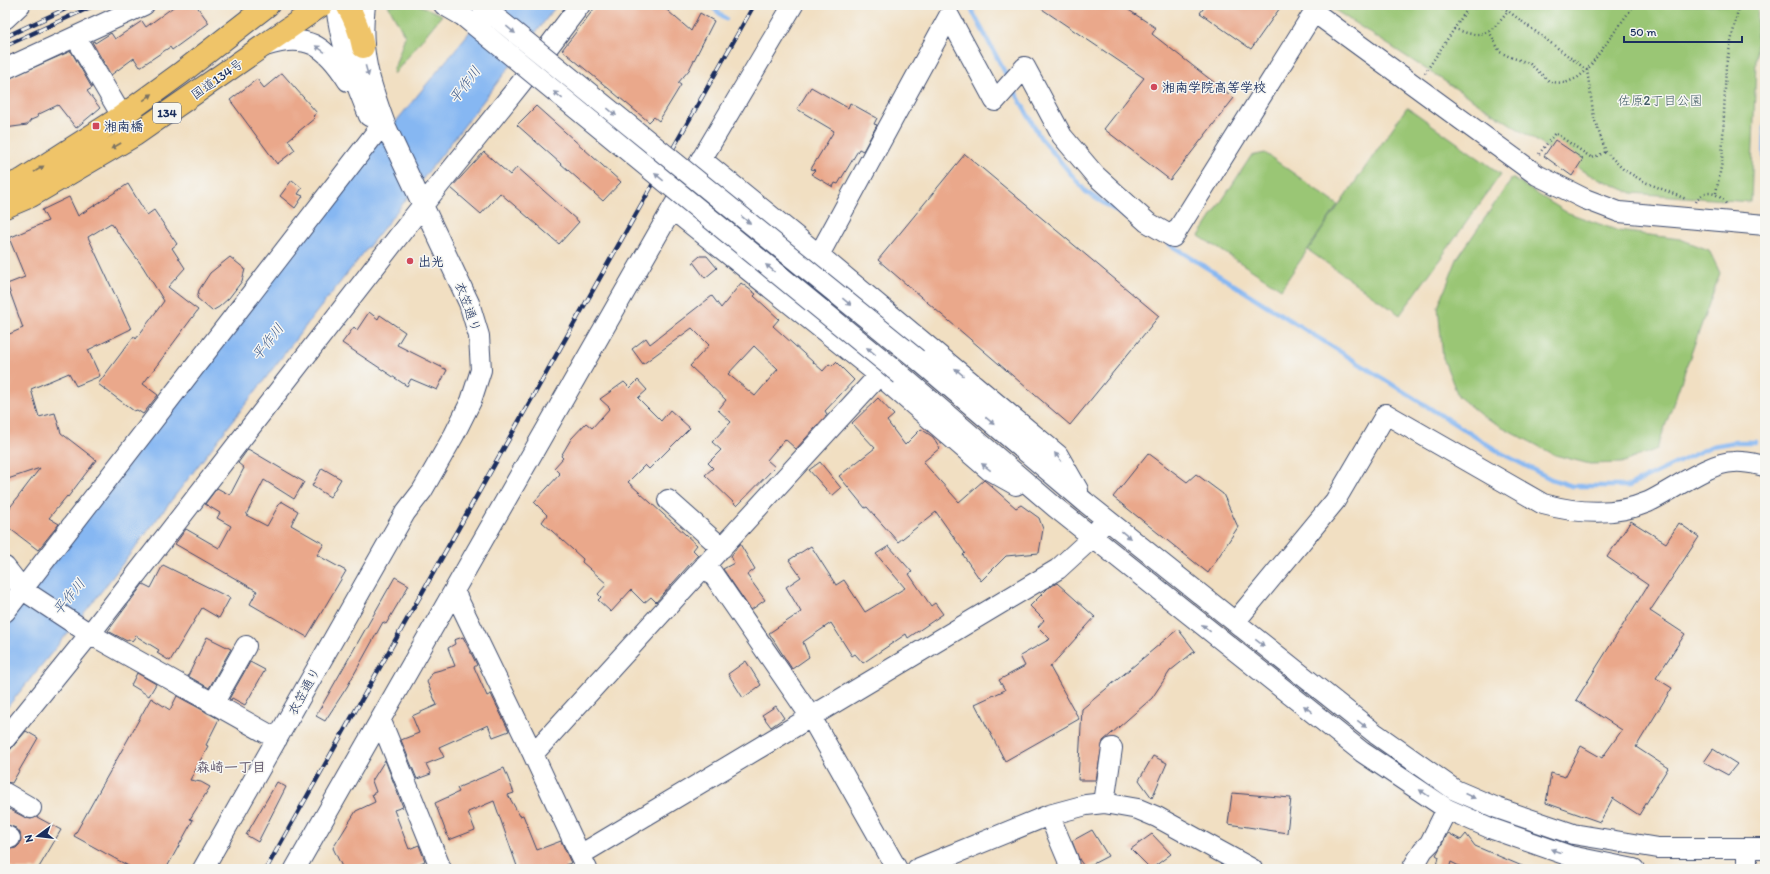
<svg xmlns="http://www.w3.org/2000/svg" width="1770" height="874" viewBox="0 0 1770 874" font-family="Itim,'Klee One',sans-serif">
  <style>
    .green { fill: #9ac674; stroke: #5a7a69 }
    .water { fill: #86b7f2; stroke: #5073a8 }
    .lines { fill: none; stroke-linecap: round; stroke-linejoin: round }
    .stream { stroke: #86b7f2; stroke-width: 4.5 }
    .building { fill: #eaa88b; fill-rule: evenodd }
    .minor-casing { stroke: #3b496d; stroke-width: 22 }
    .highway-casing { stroke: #3b496d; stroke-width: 24 }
    .path { stroke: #3b496d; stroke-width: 2.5; stroke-dasharray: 1 3; stroke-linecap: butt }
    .minor { stroke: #fff; stroke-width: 20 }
    .highway { stroke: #efc469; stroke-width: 22 }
    .rail-casing { stroke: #1b2f5e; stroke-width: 4.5 }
    .rail { stroke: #f6f6f2; stroke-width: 3; stroke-dasharray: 9; stroke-linecap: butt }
    .minor-bridge-casing { stroke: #3b496d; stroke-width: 22; stroke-linecap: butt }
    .minor-bridge { stroke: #fff; stroke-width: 20 }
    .oneway { fill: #8d97ae }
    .oneway2 { fill: #7a7263 }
    .poi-dot { fill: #d1495b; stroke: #f6f6f2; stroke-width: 1.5 }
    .labels { text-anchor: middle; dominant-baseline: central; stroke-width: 3; stroke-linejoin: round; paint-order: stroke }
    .shield { fill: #f6f6f2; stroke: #5d6b8a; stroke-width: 1 }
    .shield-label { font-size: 12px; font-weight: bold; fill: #1b2f5e }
    .street-label { font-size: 13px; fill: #1b2f5e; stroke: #f6f6f2 }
    .poi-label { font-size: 13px; font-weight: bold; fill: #1b2f5e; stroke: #f6f6f2; text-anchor: start }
    .park-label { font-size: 13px; fill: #415c65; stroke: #f6f6f2 }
    .water-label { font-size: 14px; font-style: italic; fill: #3b588a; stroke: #f6f6f2 }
    .neighbourhood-label { font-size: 14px; font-weight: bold; fill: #63596e; stroke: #f6f6f2 }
  </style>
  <rect width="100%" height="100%" fill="#f6f6f2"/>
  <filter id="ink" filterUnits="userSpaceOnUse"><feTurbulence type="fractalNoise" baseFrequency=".025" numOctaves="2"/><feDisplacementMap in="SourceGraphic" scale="8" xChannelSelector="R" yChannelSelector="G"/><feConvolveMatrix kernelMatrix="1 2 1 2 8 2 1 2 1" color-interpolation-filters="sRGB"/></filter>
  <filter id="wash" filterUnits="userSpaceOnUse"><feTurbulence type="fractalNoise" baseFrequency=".012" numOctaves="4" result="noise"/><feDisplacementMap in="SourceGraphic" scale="16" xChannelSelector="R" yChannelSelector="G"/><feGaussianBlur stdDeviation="0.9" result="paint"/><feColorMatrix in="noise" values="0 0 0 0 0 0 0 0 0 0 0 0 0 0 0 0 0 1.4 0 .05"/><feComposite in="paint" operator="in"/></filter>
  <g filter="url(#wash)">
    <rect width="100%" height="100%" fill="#f1dfc2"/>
    <path class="green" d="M388,5H419L442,15L394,74L393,72L405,36Z
      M1327,5H1758L1751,202L1632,193L1586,173Z
      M1407,107L1501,174L1400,315L1308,250Z
      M1265,153L1338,205L1281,289L1199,236L1251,156Z
      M1512,178L1566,212L1619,231L1680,239L1709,250L1720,273L1657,449L1621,463L1590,464L1555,455L1482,416L1458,396L1443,358L1438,307L1457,259Z"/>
    <path class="water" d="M489,5H557L444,152L315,314L97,597L5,710V626L314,221L468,34Z"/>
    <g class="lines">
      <path class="stream" d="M710,5L726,19
        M969,5L1009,80
        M1013,88L1040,137L1086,192L1131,220
        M1763,215L1765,124
        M1169,244L1501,453L1551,479L1572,486H1629L1712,446L1735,442H1756"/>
    </g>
    <g id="blocks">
      <path class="building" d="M176,5H196L209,23L172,50L170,47L140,67L134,58L111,75L92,42L94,41L95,43L111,33L115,39L142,21L146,27Z
        M597,5H661L691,31L700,13L714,21L689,70L678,83L681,85L659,121L654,117L649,122L562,50Z
        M1036,5H1121L1156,28L1152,34L1234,98L1170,180L1104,129L1144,78Z
        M1206,5H1282L1251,49L1200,13Z
        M71,51L92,88L87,91L100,108L76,128L58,105L37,115L38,117L31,120L27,125L5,128V80Z
        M282,73L317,113L313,116L315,118L288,140L295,150L277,164L230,100L257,79L264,88Z
        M811,87L848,108L850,103L877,118L874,124L877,125L863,151L859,149L838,184L835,183L833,187L811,174L815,170L811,169L834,131L797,109Z
        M536,106L621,182L603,201L517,125Z
        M1555,140L1583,159L1572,176L1544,156Z
        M484,152L510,175L517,167L579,222L559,244L500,193L481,214L451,188Z
        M965,154L1159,316L1070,425L878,260Z
        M292,180L302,188L298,194L303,196L295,208L280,196Z
        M128,184L147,215L154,210L177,244L172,248L185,268L168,287L198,310L143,384L158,395L143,414L137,410L134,411L98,384L134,336L136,339L164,301L143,267L111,223L88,237L131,329L88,350L100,376L76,386L69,373L31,389L39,417L55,413L61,433L96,460L68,497L67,496L49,518L59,524L38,550L5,525V514L40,468L5,480V336L23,328L7,284L25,277L9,238L48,221L42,210L69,197L78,216Z
        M700,256H707L717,268L705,278L693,262Z
        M230,257L245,269L242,281L229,298L219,307L212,311L197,298L199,290L210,273Z
        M741,283L756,294L754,296L779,319L773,326L823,371L829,364L832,366L836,362L854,380L825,411L827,414L825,417L796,449L785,439L767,460L775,467L737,506L705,475L713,468L708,463L721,450L712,442L731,422L718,410L726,400L690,366L709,345L692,328L643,364L632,349L646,338L650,344L712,296L721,308ZM754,346L778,369L755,396L728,374Z
        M369,312L378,319L380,315L405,332L397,345L447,370L437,390L411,379L407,386L342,343L354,327L357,330Z
        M638,380L647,390L638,398L661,421L670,410L690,428L649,469L645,465L628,482L697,545L693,550L698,555L656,602L651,597L644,603L631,590L611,612L598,600L601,597L598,594L607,584L582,562L583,559L542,522L547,515L534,502L560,474L554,468L563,458L561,456L571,439L586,423L592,428L610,408L600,399L624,382L630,388Z
        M878,398L894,415L887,421L905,445L921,429L933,437L940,448L923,462L959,502L984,480L1016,508L1021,505L1039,518L1043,529L1039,553L1006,556L981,581L963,555L965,553L936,512L898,542L867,507L865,508L839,476L875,448L852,423Z
        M248,449L304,482L294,499L264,480L246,515L267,526L281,501L298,511L291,525L324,544L317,555L346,571L307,637L250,604L257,591L175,544L186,529L219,548L231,526L217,518L220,513L205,504L217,488L230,495L244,468L238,463Z
        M1148,453L1187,482L1196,474L1223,494L1238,527L1208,573L1113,497Z
        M820,462L841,488L832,496L809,470Z
        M322,468L341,479L330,497L312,486Z
        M1631,521L1666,543L1679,523L1699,537L1650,611L1685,634L1656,678L1672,688L1636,747L1668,768L1639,815L1613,798L1600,822L1546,803L1551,773L1565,777L1581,746L1602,758L1622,730L1576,700L1648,585L1607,557Z
        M740,544L755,569L747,575L765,600L751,610L723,569L734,563L731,556Z
        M811,546L836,585L844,580L865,612L905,588L876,554L889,546L912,572L909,574L931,606L935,603L943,614L908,638L906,634L863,663L855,654L852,656L831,623L803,642L809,657L792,669L769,633L801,612L786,587L801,577L789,560Z
        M163,565L230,598L219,618L202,608L170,661L157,653L159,650L136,636L132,641L128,639L127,641L108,631L143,584L151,588Z
        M395,577L409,585L386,624L383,622L347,687L325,721L316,716Z
        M1057,583L1095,617L1050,667L1079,719L1005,761L975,704L1005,690L999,680L1025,666L1020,656L1050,639L1038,627L1044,620L1030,606L1048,588Z
        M1178,629L1195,651L1170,671L1152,698L1103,741L1096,780H1078L1082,709Z
        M207,637L231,649L209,688L188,676Z
        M463,637L477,665L474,667L487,696L491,694L509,731L493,737L488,725L439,747L444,757L426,764L431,774L417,779L401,740L419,733L412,716L437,705L427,682L433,672L455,666L448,648L455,644L454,640Z
        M746,661L761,685L743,698L728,674Z
        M250,662L265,670L245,705L232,698L231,700L229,699Z
        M137,673L156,684L149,696L131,685Z
        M177,696L219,719L206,745L208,746L190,780L201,782L210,787L190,819L193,820L166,869H134L74,836L151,698L170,710Z
        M776,706L784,718L771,727L762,715Z
        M26,731L38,738L12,783L5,782V756Z
        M1713,749L1737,764L1728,775L1704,762Z
        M1153,756L1167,763L1152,798L1139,780Z
        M385,760L403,807L394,810L409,849L419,845L425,861L408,869H343L333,848L356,811L375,802L372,794L376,792L372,781Z
        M504,768L514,793L508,795L520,816L523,815L537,850L561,841L571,863L565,865L567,869H518L494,801L468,812L475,830L449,840L435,803L459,792L457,788Z
        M277,782L286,787L258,842L246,835Z
        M1232,793L1291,798L1287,833L1228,824Z
        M9,809L26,818L31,819L37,817L61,830L38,869H14L5,864V848L10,849L16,848L20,844L21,839L20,833L16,828L5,824V816Z
        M1092,830L1108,856L1085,868L1079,859L1072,841Z
        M1448,833L1461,840L1466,834L1475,846L1529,869H1465L1451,862L1449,869H1436L1439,857L1436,855Z
        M1152,834L1171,854L1151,869L1131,849Z"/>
    </g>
  </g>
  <g filter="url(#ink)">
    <use href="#blocks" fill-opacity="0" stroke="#3b496d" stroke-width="1"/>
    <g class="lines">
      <g class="minor-casing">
        <path id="minor" d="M336,5C340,44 354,79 369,116
          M444,5L463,16
          M5,19L20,5
          M76,38L122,116
          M265,46C307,32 325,45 348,81
          M5,69L144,5
          M701,159L819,255L1058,455L1078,490
          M672,209L879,375L989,470L1016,485
          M819,255L949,16L995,101L1025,67L1062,136L1095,175L1147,222L1173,237L1314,12L1537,175L1585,199L1619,212L1765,225
          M917,359L1085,502L1235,622L1376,734L1455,790L1497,808L1573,834L1658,848H1765
          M901,375L1056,508L1362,752L1447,809L1490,828L1570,856L1634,869
          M668,500L722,548
          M706,564L811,717L897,869
          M5,567L23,590L90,634L277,739
          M454,591L533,754
          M5,612L384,122
          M1235,622L1335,501L1386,414L1543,504C1576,513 1615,516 1648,502C1672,491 1709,462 1734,462C1744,461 1755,464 1765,466
          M213,704L246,646
          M381,721L441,869
          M5,739L90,634L415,215L521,83L580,5
          M5,793L31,808
          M1104,803L1112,748
          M1049,815L1068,860L1069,869
          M5,835L10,838
          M1747,849V869
          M580,855L533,754L879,375
          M203,869L405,513L422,491L454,435L471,401L481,370L479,336L469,303L386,127C370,84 359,52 365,5
          M295,869L672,209L793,5
          M587,869L580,855L1058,569L1093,537L1100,527
          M917,869L1049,815L1086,805L1104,803L1138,809L1157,817L1252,869
          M1412,869L1423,850L1430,843L1447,809"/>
      </g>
      <g class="highway-casing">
        <path id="highway" d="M347,5C355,19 360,31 363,47
          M5,187L22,180L122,116L181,73L268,5
          M5,207L31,196L135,135L322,5"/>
      </g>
      <path class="path" d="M1634,5L1587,70L1594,118L1606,152L1624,170L1645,182L1686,199
        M1454,29C1460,30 1467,34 1473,34C1489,36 1500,22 1508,11
        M1489,31L1500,52L1510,57L1529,63L1550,82L1565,83L1577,78L1587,70L1500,5
        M1425,73L1470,5
        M1539,154L1555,133L1592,158L1606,152
        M1716,193L1722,162L1726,65L1739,5
        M1696,202C1704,188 1718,192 1726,204"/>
      <use href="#minor" class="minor"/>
      <use href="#highway" class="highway"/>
      <g class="rail-casing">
        <path id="rail" d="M5,37L74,5
          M5,46L95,5
          M266,869L754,5"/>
      </g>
      <use href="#rail" class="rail"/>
      <g class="minor-bridge-casing">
        <path id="minor-bridge" d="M481,5L917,359
          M463,16L901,375"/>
      </g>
      <use href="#minor-bridge" class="minor-bridge"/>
    </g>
    <defs><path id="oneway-solid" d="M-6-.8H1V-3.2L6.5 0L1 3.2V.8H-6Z"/></defs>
    <g class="oneway">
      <use href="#oneway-solid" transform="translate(511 30) rotate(39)"/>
      <use href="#oneway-solid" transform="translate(320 49) rotate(-146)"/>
      <use href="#oneway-solid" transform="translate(367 71) rotate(74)"/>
      <use href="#oneway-solid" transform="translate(558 95) rotate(-141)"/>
      <use href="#oneway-solid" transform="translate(612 112) rotate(39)"/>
      <use href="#oneway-solid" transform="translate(659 177) rotate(-141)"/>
      <use href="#oneway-solid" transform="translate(746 220) rotate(39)"/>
      <use href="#oneway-solid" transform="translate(770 268) rotate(-141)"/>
      <use href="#oneway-solid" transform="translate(847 302) rotate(39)"/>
      <use href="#oneway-solid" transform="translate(871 351) rotate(-141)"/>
      <use href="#oneway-solid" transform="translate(959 372) rotate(-140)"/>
      <use href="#oneway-solid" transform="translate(990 421) rotate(40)"/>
      <use href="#oneway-solid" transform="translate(1058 457) rotate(-128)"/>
      <use href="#oneway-solid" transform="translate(986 467) rotate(-142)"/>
      <use href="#oneway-solid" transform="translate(1126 535) rotate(39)"/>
      <use href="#oneway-solid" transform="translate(1206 628) rotate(-141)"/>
      <use href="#oneway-solid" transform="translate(1260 643) rotate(38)"/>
      <use href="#oneway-solid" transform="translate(1308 709) rotate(-141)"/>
      <use href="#oneway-solid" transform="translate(1362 724) rotate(38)"/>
      <use href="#oneway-solid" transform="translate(1424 793) rotate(-146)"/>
      <use href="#oneway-solid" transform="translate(1470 796) rotate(24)"/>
      <use href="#oneway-solid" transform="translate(1556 851) rotate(-160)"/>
    </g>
    <g class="oneway2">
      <use href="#oneway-solid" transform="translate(148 97) rotate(-36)"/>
      <use href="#oneway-solid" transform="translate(116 146) rotate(150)"/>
      <use href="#oneway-solid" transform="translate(39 169) rotate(-32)"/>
    </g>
  </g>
  <g class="poi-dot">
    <circle cx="1154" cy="87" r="4"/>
    <rect x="92" y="122" width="8" height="8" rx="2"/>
    <circle cx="410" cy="261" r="4"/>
  </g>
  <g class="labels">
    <rect class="shield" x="153" y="103" width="28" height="20" rx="3"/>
    <g class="shield-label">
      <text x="167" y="113">134</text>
    </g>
    <g class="street-label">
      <text transform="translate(217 79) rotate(-35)">国道134号</text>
      <text transform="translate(468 307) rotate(70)">衣笠通り</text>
      <text transform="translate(304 691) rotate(-61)">衣笠通り</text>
    </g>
    <g class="poi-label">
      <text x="1162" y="87">湘南学院高等学校</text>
      <text x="104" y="126">湘南橋</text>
      <text x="418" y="261">出光</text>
    </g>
    <g class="park-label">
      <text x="1660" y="100">佐原2丁目公園</text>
    </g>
    <g class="water-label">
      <text transform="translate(465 85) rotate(-53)">平作川</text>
      <text transform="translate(268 342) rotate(-52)">平作川</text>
      <text transform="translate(69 597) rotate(-51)">平作川</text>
    </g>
    <g class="neighbourhood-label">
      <text x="231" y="767">森崎一丁目</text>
    </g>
  </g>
  <rect width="1770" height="874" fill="none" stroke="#f6f6f2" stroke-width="20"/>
  <g transform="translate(38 836) rotate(255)" stroke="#f6f6f2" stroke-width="3" paint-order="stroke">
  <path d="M0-3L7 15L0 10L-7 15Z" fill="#1b2f5e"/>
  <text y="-6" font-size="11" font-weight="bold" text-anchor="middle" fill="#1b2f5e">N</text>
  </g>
  <path d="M1624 36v6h118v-6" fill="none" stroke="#1b2f5e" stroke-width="2"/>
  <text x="1630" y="36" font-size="12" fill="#1b2f5e" stroke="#f6f6f2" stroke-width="3" paint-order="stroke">50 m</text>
</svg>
